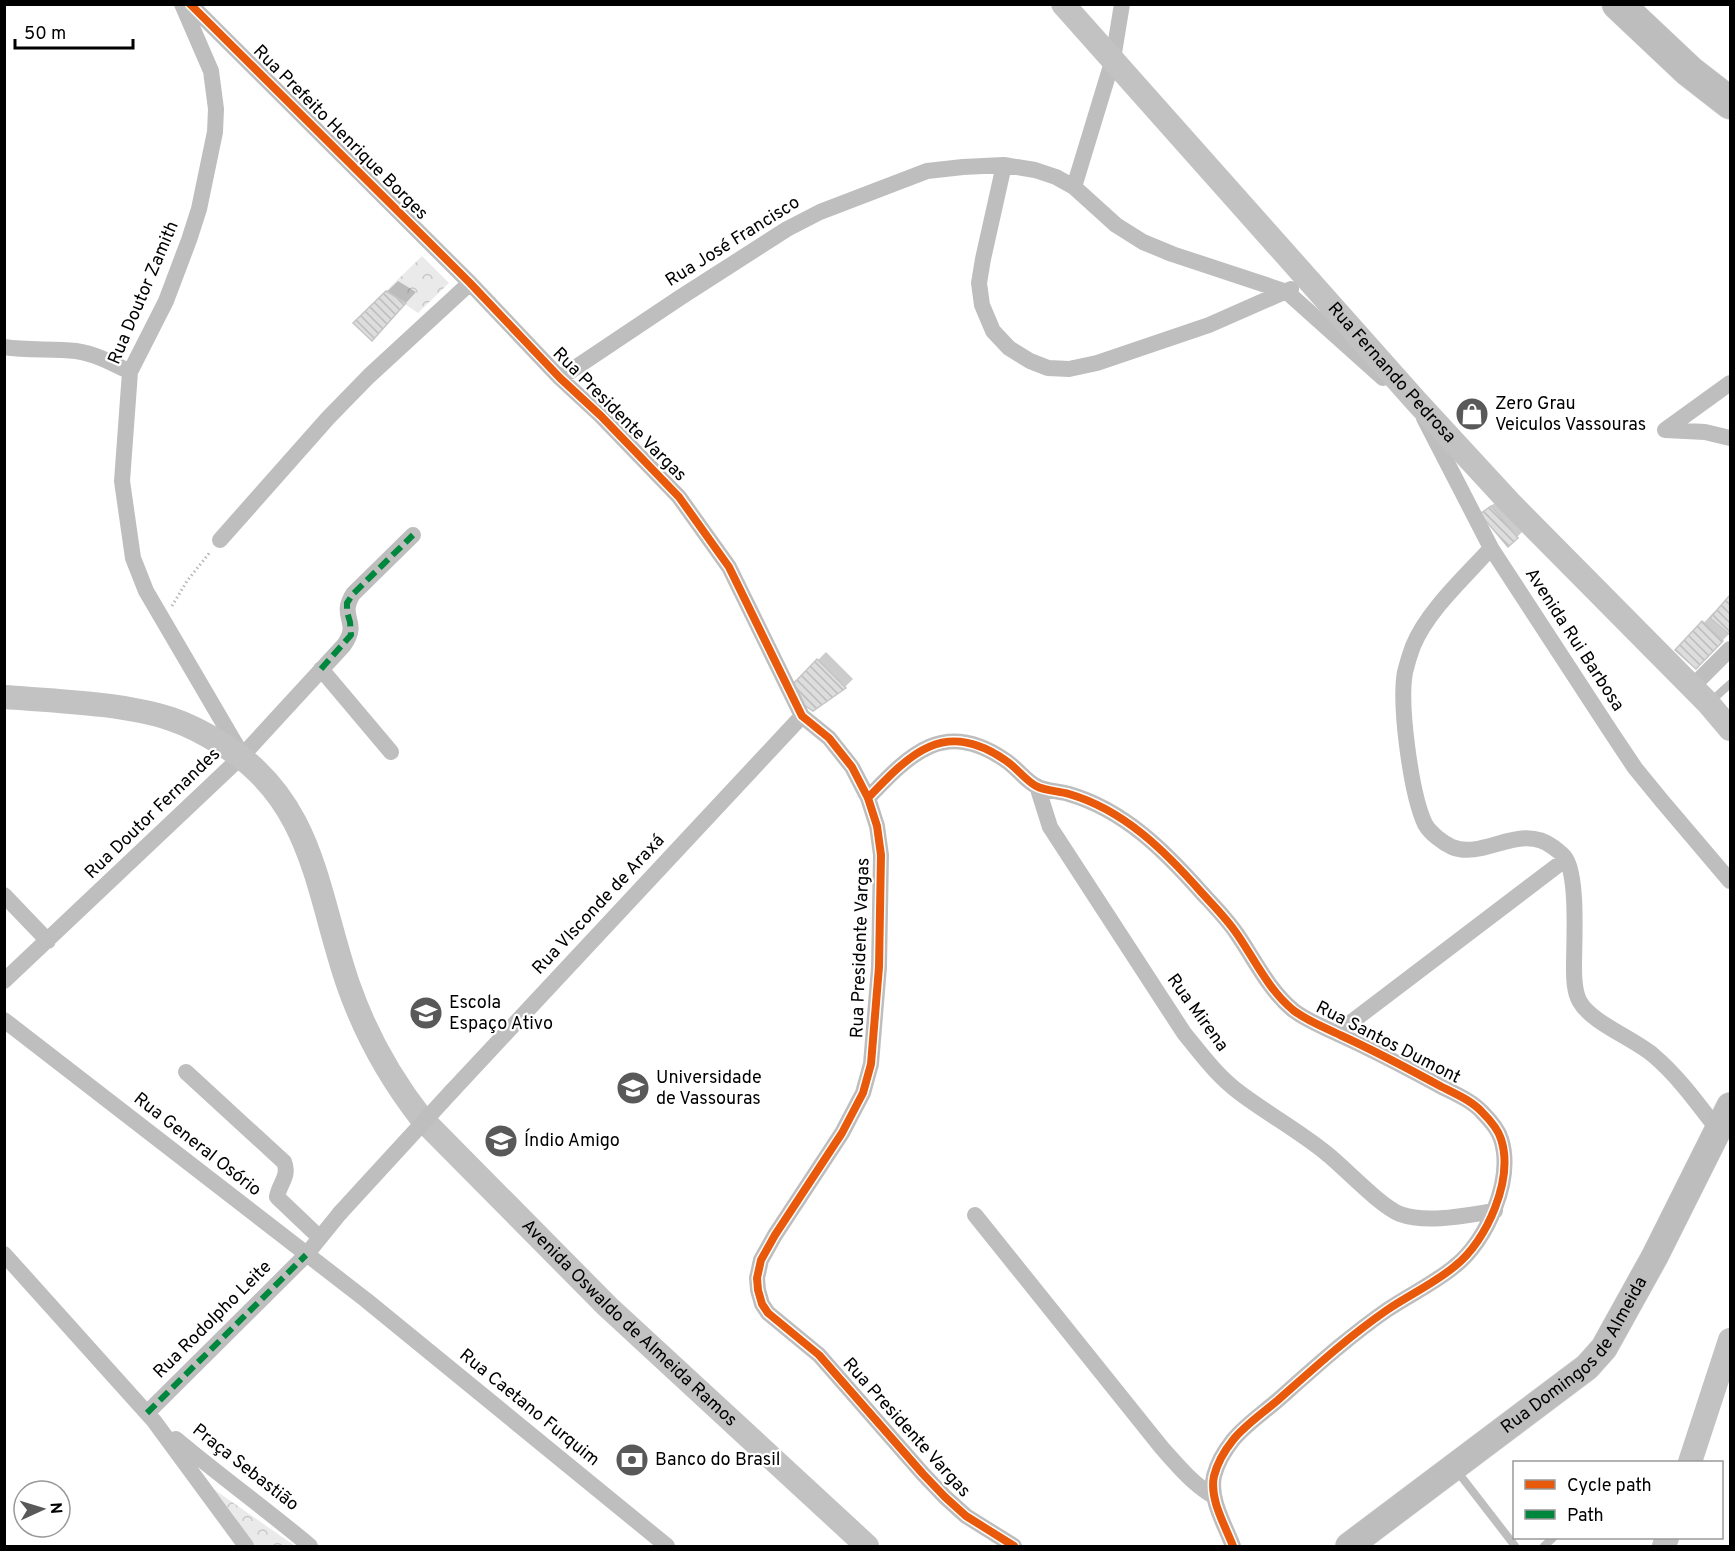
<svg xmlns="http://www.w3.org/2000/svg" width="1735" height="1551" viewBox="0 0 1735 1551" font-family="Overpass,sans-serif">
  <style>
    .forest { fill: url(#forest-crowns) }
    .shadow { fill: #0003 }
    .building { fill: url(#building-back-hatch); stroke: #c5c5c5; stroke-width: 1.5 }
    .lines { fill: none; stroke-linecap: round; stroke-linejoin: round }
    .primary-casing { stroke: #dbdbdb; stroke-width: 28 }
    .highway-casing { stroke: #dbdbdb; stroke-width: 33 }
    .path { stroke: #b8b8b8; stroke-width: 3; stroke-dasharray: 1.5 3; stroke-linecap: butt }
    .lane { stroke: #bebebe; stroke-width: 8 }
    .street { stroke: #bebebe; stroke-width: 16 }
    .secondary { stroke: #c2c2c2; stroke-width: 24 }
    .primary { stroke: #bdbdbd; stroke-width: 27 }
    .highway { stroke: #bdbdbd; stroke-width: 32 }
    .street-bridge { stroke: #bebebe; stroke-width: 16 }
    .quiet { stroke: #00873e; stroke-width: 6; stroke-dasharray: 12 6; stroke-linecap: butt }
    .cycleway-casing { stroke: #fff; stroke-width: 11 }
    .cycleway { stroke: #e8590c; stroke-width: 8 }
    .labels { text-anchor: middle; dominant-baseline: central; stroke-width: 4.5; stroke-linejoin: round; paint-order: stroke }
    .street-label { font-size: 18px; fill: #000; stroke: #fff }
    .poi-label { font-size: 18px; fill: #000; stroke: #fff; text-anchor: start }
  </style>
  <defs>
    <pattern id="forest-crowns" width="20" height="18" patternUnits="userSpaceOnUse" patternTransform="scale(1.5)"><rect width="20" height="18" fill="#eaeaea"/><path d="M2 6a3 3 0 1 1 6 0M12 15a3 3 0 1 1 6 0" fill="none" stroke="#c7c7c7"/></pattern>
    <pattern id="building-back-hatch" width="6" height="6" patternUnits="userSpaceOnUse" patternTransform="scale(1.5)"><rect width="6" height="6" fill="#ddd"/><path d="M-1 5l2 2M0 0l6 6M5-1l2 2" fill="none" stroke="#bcbcbc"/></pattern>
  </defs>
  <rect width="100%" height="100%" fill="#fff"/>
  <path class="forest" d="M422,256L449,283L418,313L386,291Z
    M215,1490L295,1546H253L235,1517Z"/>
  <path class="shadow" d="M398,281L416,292L383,328L355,323Z
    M1496,502L1522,532L1517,537L1487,509Z
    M1730,597V633L1706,657L1678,650L1714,612L1716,614Z
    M826,652L853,679L845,687L813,709L795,683Z"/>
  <path class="building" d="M386,291L406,303L372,341L353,323Z
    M1491,506L1518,538L1508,547L1480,514Z
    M1730,595V635L1710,618Z
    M1702,621L1723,641L1696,669L1675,650Z
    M817,659L846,688L813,711L798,701L794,683Z"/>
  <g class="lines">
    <g class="primary-casing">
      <g id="primary">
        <path id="s3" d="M1349,1546L1587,1367L1604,1348L1655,1256L1730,1106"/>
      </g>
    </g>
    <g class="highway-casing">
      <path id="highway" d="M1618,4L1689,71L1730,103"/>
    </g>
    <path class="path" d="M172,606L187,581L211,551"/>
    <path class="lane" d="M1709,703L1730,684
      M1457,1471L1515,1546
      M1544,1546L1553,1538"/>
    <path class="street" d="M182,4L211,71L216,109L215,132L199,209L189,240L166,301L130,372L122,481L133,558L146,591L242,755
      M190,4L470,283L560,378L601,416L679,497L729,567L802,716L829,738L852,767L868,798L877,826L881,855L879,967L871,1064L863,1093L842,1133L775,1235L761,1260L757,1278L758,1290L762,1304L768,1313L819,1355L923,1474L945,1497L966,1516L1014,1546
      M1004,165L983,259L979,283L982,305L993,331L1009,348L1030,361L1048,368L1069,369L1097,363L1209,325L1291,289
      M1074,187L1113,59L1122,4
      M4,347C29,351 52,348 76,351C96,354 112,363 130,372
      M560,378L681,297L787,229L820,212L927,171L963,167L1004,165L1035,170L1056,177L1074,187L1116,225L1143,242L1172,254L1287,292L1383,378
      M1730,383L1665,430L1705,432L1730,438
      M1424,418L1491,548L1611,732L1635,768L1662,801L1730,881
      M220,540L328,418L369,376L470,283
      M1491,548C1465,577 1428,610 1413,646C1410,654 1407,664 1405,672C1399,705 1411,794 1425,824C1430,833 1443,843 1452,847C1484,860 1520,822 1553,847C1557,850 1564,855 1566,859C1578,879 1574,942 1574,967C1574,978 1574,992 1580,1002C1591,1022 1634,1039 1653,1055C1678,1076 1698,1104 1718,1130
      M321,669L391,752
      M1692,687L1730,649
      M1037,786L1050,827L1184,1033C1201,1054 1218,1077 1240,1093C1268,1114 1299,1131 1326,1153C1345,1168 1380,1206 1400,1214C1427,1224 1468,1215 1495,1211
      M868,798C910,754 944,718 1005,760C1016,767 1025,780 1036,786C1045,791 1059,791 1069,794C1124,810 1165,851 1202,893C1214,906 1227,919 1237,934C1255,960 1268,989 1293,1010C1307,1021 1324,1027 1340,1035C1375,1051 1409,1069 1442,1087C1456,1094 1472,1101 1482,1112C1489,1119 1498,1129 1501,1139C1514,1179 1487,1241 1455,1266C1435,1283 1409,1295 1387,1310C1348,1337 1313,1369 1278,1400C1263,1413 1245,1425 1233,1440C1225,1450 1217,1464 1214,1476C1209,1499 1225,1525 1233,1546
      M4,895L48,941
      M4,981L242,756L344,645C361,621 338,618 353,594L413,535
      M4,1020L366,1300L667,1546
      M1337,1033L1566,859
      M186,1072L284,1162C290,1176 279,1184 277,1197L319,1237
      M452,1091L802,716
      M975,1215L1162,1448C1178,1466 1192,1483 1213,1496
      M4,1254L154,1421L246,1546
      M147,1413L306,1255L340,1213
      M176,1439C220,1476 266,1509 310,1546"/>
    <g class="secondary">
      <path id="s1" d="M1063,4L1416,401L1510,503L1708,703L1730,729"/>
      <path id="s2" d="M4,697C55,701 123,703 171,719C189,725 204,733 220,743C314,799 316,891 348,984C365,1033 390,1078 422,1119L607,1306L867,1546"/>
      <path d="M1690,1462L1730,1340"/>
      <path d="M1664,1546L1667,1538"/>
    </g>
    <use href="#primary" class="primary"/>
    <use href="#highway" class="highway"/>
    <path class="street-bridge" d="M340,1213L452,1091"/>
    <path class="quiet" d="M321,669L351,635L350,622L347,612V603L353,594L413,535
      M147,1413L306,1255"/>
    <g class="cycleway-casing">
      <path id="cycleway" d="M190,4L470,283L560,378L601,416L679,497L729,567L802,716L829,738L852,767L868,798L877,826L881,855L879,967L871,1064L863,1093L842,1133L775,1235L761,1260L757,1278L758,1290L762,1304L768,1313L819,1355L923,1474L945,1497L966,1516L1014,1546
        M868,798C910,754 944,718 1005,760C1016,767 1025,780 1036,786C1045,791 1059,791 1069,794C1124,810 1165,851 1202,893C1214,906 1227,919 1237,934C1255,960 1268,989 1293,1010C1307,1021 1324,1027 1340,1035C1375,1051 1409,1069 1442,1087C1456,1094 1472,1101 1482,1112C1489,1119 1498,1129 1501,1139C1514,1179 1487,1241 1455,1266C1435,1283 1409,1295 1387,1310C1348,1337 1313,1369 1278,1400C1263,1413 1245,1425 1233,1440C1225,1450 1217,1464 1214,1476C1209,1499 1225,1525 1233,1546"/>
    </g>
    <use href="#cycleway" class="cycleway"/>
  </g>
  <defs>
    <g id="shop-disc" transform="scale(1.725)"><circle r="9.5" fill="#595959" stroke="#fff"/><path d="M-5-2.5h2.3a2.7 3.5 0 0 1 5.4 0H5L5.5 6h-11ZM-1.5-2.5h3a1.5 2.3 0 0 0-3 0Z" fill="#fff"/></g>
    <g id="school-disc" transform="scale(1.725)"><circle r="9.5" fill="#595959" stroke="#fff"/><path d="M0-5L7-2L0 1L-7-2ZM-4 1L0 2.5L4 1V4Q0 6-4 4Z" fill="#fff"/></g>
    <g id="university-disc" transform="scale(1.725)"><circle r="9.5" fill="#595959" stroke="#fff"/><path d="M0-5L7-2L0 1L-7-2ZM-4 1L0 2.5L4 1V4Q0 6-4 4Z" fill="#fff"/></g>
    <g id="bank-disc" transform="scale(1.725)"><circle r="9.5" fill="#595959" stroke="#fff"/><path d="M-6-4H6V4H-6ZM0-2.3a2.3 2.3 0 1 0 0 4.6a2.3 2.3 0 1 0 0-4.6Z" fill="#fff"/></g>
  </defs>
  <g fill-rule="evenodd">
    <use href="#shop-disc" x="1472" y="414"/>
    <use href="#school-disc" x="426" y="1013"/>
    <use href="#university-disc" x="633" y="1088"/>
    <use href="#school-disc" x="501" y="1141"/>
    <use href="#bank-disc" x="632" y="1460"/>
  </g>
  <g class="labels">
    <g class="street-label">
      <text transform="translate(340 133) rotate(45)">Rua Prefeito Henrique Borges</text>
      <text transform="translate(733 242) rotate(-32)">Rua José Francisco</text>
      <text transform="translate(144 293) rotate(-67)">Rua Doutor Zamith</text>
      <text stroke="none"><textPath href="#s1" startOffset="494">Rua Fernando Pedrosa</textPath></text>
      <text transform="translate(619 415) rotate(45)">Rua Presidente Vargas</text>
      <text transform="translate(1574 640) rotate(57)">Avenida Rui Barbosa</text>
      <text transform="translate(153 814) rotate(-44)">Rua Doutor Fernandes</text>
      <text transform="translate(599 905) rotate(-47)">Rua VIsconde de Araxá</text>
      <text transform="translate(861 948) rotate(-88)">Rua Presidente Vargas</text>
      <text transform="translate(1197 1013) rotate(54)">Rua Mirena</text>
      <text transform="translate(1388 1043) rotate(27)">Rua Santos Dumont</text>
      <text transform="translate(197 1145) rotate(38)">Rua General Osório</text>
      <text transform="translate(213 1320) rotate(-45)">Rua Rodolpho Leite</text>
      <text stroke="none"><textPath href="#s2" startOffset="950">Avenida Oswaldo de Almeida Ramos</textPath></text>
      <text stroke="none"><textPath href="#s3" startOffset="298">Rua Domingos de Almeida</textPath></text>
      <text transform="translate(529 1408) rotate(39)">Rua Caetano Furquim</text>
      <text transform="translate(906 1428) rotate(48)">Rua Presidente Vargas</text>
      <text transform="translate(245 1468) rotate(38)">Praça Sebastião</text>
    </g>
    <g class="poi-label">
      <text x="1495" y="404">Zero Grau<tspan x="1495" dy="21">Veiculos Vassouras</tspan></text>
      <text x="449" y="1003">Escola<tspan x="449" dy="21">Espaço Ativo</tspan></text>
      <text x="656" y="1078">Universidade<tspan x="656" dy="21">de Vassouras</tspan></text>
      <text x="524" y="1141">Índio Amigo</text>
      <text x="655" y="1460">Banco do Brasil</text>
    </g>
  </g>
  <rect width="1735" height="1551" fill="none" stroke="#000000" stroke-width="12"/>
  <rect x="1513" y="1461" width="210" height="78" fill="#ffffff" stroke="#999999" stroke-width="1.5"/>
  <rect x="1525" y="1480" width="30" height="9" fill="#e8590c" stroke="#999999" stroke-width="1.5"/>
  <text x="1567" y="1491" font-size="18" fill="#000000">Cycle path</text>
  <rect x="1525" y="1510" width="30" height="9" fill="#00873e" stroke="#999999" stroke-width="1.5"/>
  <text x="1567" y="1521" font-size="18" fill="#000000">Path</text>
  <g transform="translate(42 1509) rotate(86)"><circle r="28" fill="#ffffff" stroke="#999999" stroke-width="1.5"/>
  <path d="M0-4.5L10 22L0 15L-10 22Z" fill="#595959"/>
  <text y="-9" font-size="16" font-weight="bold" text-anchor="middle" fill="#000000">N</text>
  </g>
  <path d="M15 39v9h118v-9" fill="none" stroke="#000000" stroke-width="3"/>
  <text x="24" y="39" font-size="18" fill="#000000" stroke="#ffffff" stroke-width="4.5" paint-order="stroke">50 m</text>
</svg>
